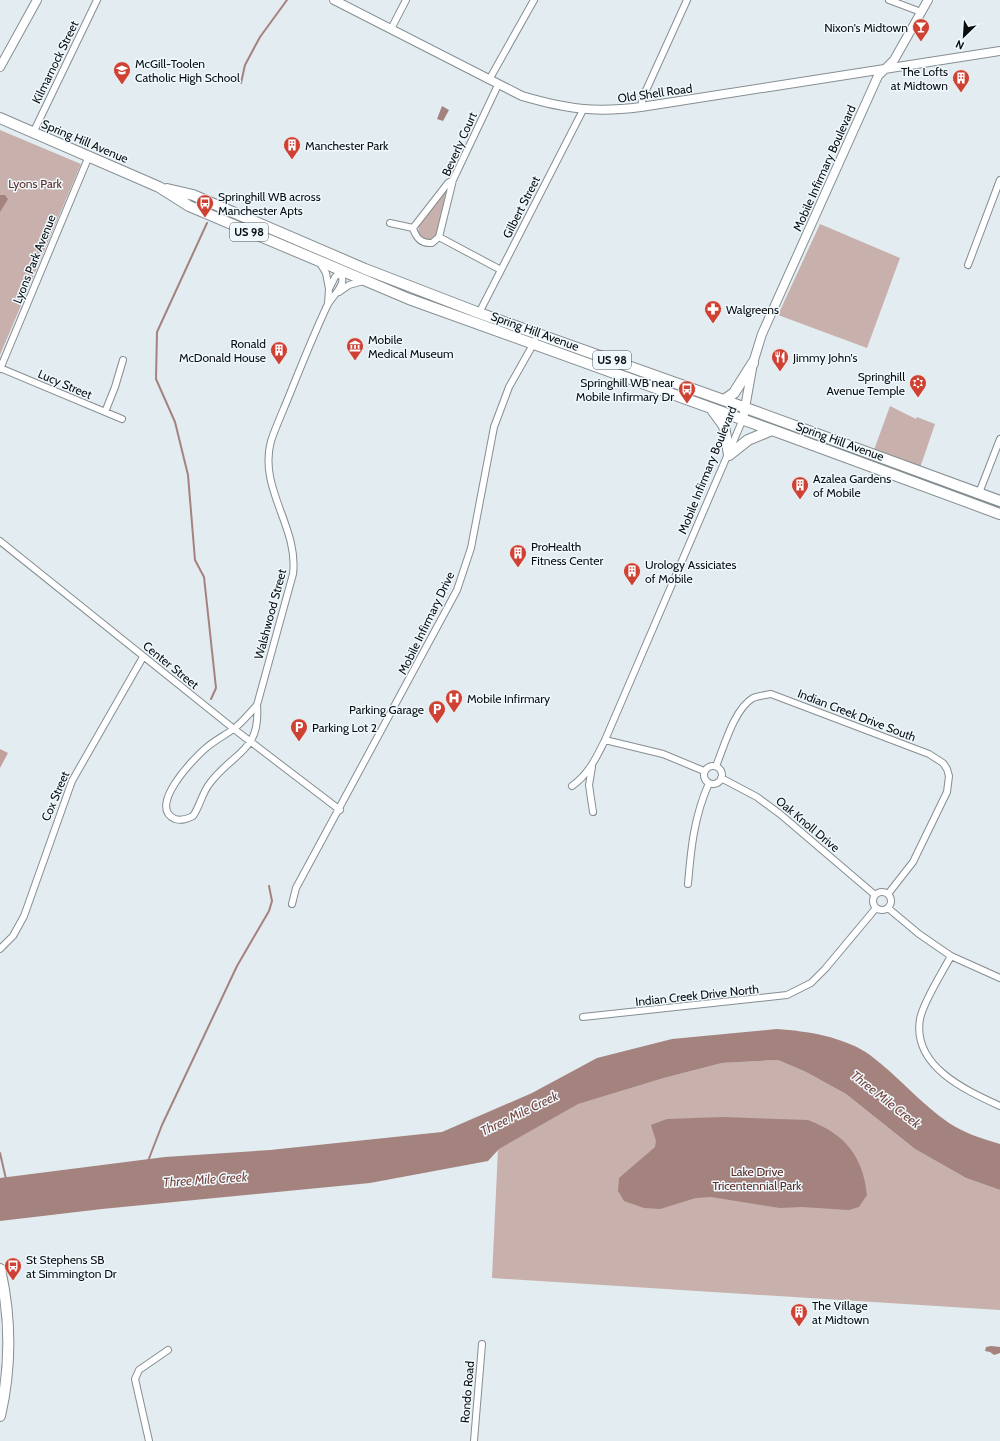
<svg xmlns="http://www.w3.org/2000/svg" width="1000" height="1441" viewBox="0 0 1000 1441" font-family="Cabin,sans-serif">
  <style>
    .green { fill: #c8b0ac }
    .forest { fill: #c3a19b }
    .water { fill: #a4837e }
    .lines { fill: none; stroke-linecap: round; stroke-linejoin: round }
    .stream { stroke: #a4837e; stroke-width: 2 }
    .minor-casing { stroke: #858e92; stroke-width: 8 }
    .tertiary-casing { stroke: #858e92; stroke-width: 10 }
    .primary-casing { stroke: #858e92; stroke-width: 12 }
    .minor { stroke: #fff; stroke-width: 6 }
    .tertiary { stroke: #fff; stroke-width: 8 }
    .primary { stroke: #fff; stroke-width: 10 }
    .labels { text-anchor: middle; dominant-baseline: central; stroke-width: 3; stroke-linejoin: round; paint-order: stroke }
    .shield { fill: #f0f9fe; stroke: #505457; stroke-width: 1 }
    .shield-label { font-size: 11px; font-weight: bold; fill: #0b0e0f }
    .poi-label { font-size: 12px; fill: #0b0e0f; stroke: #f0f9fe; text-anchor: start }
    .street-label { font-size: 12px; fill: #0b0e0f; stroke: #f0f9fe }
    .park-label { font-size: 12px; fill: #5b2b24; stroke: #f0f9fe }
    .water-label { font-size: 13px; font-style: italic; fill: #79463e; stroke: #f0f9fe }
  </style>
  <rect width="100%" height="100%" fill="#e3ecf1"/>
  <path class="green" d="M0,130L81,164L0,355Z
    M445,193L447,195L437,234L432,239L425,240L418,235L419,225Z
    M820,224L900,258L867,348L778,315Z
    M890,406L916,419L917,417L935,424L920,468L874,450Z
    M778,1060L806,1072L846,1094L915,1149L966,1178L1000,1190V1310L492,1278L498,1149L577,1104L664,1078L722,1063Z"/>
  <path class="forest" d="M0,749L8,753L0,768Z"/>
  <path class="water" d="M442,106L449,110L443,121L437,119Z
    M0,195H5L8,199L0,212Z
    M777,1029C807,1031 845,1037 870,1055C898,1076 921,1104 949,1123C964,1133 983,1139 1000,1144V1190L966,1178L915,1149L846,1094L806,1072L778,1060L722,1063L664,1078L578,1104L499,1149L488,1161L370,1183L102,1209L0,1221V1178L165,1157L270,1150L442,1132L532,1093L597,1058L672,1039Z
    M723,1117L808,1120C845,1134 863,1156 867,1195L859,1207L849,1210L802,1207L780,1208L711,1197L696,1198L660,1209L644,1208L624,1201L618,1191L619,1178L655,1147L656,1141L651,1125L667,1119Z
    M991,1346L1000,1347V1353L994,1355L990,1352L985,1351L986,1347Z"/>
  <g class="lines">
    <path class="stream" d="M241,83L245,65L260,37L287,0
      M207,223L157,332L156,379L175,422L188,475L195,560L204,577L216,688L211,699
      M0,1153L6,1179
      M148,1161L162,1125L237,966L269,911L272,901L269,886"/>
    <g class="minor-casing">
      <path id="minor" d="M889,0L921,12
        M391,29L406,0
        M489,80L534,0
        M641,107L643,97L687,0
        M33,133L97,0
        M390,223L413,228
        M413,228C416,238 421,244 432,243L439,237L453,180L498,85
        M413,228L448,183L453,180
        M439,237L501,270
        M320,263L326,273L329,289
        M968,265L1000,180
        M339,292L349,285L363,281
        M328,304L329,289L335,277L342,270
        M479,313L583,110
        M0,368L122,419
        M0,369L89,156
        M105,412L115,387L123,360
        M979,493L1000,439
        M0,541L234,729L340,810
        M257,705L293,574C299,527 258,489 271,441C276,426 283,411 289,396C301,366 313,336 327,306C331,298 338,293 342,283C343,279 342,276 341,271
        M257,705C261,752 233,752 210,783C202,793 200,806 193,816C187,819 182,821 175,819C147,807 193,759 206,748C215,740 226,735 236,727C243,721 250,713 257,705Z
        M605,740L663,754L704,771
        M704 775a9 9 0 1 1 18 0a9 9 0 1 1-18 0Z
        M716,766C724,747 734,709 753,698C758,696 766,695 771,694L929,754L943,763L947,769L949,776L947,792L913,862L888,894
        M592,767L589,785L593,812
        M721,778L757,797L780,814L875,895
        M572,786C589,774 596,758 605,740L743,419
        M688,884C691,848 694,817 709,783
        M873 901a9 9 0 1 1 18 0a9 9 0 1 1-18 0Z
        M292,904L296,888L457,590L471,548L494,427L509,387L535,341
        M888,908L919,934L951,956L1000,978
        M0,949L13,936L24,916L72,781L143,657
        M951,956C943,971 923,1002 920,1019C912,1066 965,1090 1000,1106
        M583,1017L787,995L811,983L825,969L876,908
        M149,1441L135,1379L139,1370L168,1350
        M474,1441L482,1344"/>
    </g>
    <g class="tertiary-casing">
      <path id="tertiary" d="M334,0L522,96C567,109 594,113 641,107L1000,51
        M0,67L37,0
        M743,419L753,363L762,334L878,76L894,60L928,0"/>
    </g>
    <g class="primary-casing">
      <path id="primary" d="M0,118L159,187L189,206L409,299L786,435L1000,514
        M167,189L193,195L365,269L479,313L757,412L1000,501
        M724,400L734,393L753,363
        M711,408L724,426L729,455
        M729,455L748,440L772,430
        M0,1269C11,1318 11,1368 0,1416"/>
    </g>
    <use href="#minor" class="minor"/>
    <use href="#tertiary" class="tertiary"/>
    <use href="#primary" class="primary"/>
  </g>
  <defs>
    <g id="bar-pin" transform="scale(0.9)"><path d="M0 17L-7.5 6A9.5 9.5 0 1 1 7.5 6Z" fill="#ce4133" stroke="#f0f9fe"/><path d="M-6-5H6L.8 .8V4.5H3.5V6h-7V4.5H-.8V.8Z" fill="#fff"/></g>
    <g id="school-pin" transform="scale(0.9)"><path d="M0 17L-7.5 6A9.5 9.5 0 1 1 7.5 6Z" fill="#ce4133" stroke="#f0f9fe"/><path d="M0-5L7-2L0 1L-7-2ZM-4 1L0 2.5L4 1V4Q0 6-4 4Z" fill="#fff"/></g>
    <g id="building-pin" transform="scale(0.9)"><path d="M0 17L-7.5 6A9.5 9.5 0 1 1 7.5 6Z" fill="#ce4133" stroke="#f0f9fe"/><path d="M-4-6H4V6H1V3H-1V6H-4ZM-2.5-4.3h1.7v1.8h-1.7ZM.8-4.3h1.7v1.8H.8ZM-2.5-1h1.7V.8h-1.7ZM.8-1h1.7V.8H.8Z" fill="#fff"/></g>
    <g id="bus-pin" transform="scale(0.9)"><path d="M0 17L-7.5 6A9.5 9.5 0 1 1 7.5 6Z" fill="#ce4133" stroke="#f0f9fe"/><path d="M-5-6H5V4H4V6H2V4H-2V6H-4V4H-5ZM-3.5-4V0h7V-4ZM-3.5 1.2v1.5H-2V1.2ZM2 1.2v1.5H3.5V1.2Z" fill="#fff"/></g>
    <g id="pharmacy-pin" transform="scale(0.9)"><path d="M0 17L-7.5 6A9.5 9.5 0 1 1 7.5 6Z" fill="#ce4133" stroke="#f0f9fe"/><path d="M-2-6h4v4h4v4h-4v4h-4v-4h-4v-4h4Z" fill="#fff"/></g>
    <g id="museum-pin" transform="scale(0.9)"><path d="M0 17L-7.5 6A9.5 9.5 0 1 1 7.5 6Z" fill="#ce4133" stroke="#f0f9fe"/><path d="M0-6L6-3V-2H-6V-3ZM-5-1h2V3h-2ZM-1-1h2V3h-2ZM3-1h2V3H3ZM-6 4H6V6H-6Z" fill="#fff"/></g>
    <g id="restaurant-pin" transform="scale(0.9)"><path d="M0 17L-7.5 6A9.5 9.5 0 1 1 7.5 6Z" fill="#ce4133" stroke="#f0f9fe"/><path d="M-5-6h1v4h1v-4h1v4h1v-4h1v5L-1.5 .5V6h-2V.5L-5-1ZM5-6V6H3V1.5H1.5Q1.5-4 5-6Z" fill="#fff"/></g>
    <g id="synagogue-pin" transform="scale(0.9)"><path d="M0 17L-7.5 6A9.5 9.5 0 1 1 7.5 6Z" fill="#ce4133" stroke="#f0f9fe"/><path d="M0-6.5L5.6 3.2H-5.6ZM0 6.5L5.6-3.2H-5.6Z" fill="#fff"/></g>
    <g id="hospital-pin" transform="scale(0.9)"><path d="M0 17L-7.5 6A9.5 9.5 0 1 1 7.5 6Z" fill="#ce4133" stroke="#f0f9fe"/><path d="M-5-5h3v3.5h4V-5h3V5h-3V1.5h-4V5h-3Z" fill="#fff"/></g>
    <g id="parking-pin" transform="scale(0.9)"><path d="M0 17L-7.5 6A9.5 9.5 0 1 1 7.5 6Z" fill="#ce4133" stroke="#f0f9fe"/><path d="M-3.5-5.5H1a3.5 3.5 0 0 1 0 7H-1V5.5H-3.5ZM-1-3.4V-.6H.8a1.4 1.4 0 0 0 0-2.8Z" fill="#fff"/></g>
  </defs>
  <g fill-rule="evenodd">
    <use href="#bar-pin" x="921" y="27"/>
    <use href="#school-pin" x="122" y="70"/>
    <use href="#building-pin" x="961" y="78"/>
    <use href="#building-pin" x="292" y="145"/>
    <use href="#bus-pin" x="205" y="203"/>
    <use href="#pharmacy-pin" x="713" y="309"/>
    <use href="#museum-pin" x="355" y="346"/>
    <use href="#building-pin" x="279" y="350"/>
    <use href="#restaurant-pin" x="780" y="357"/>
    <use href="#synagogue-pin" x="918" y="383"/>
    <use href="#bus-pin" x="687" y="389"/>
    <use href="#building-pin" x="800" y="485"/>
    <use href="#building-pin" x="518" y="553"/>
    <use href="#building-pin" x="632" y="571"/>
    <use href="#hospital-pin" x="454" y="698"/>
    <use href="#parking-pin" x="437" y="709"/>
    <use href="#parking-pin" x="299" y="727"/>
    <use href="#bus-pin" x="13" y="1266"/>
    <use href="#building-pin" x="799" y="1312"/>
  </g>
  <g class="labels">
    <g class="shield">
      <rect x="230" y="223" width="38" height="18" rx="3"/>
      <rect x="593" y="351" width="38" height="18" rx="3"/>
    </g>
    <g class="shield-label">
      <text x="249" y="232">US 98</text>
      <text x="612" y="360">US 98</text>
    </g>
    <g class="poi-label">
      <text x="908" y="27" text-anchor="end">Nixon's Midtown</text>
      <text x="135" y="63">McGill-Toolen<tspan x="135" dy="14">Catholic High School</tspan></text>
      <text x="948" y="71" text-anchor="end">The Lofts<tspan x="948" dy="14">at Midtown</tspan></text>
      <text x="305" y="145">Manchester Park</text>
      <text x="218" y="196">Springhill WB across<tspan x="218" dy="14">Manchester Apts</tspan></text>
      <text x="726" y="309">Walgreens</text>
      <text x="368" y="339">Mobile<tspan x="368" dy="14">Medical Museum</tspan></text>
      <text x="266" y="343" text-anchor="end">Ronald<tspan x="266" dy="14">McDonald House</tspan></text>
      <text x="793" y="357">Jimmy John's</text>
      <text x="905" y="376" text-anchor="end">Springhill<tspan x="905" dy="14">Avenue Temple</tspan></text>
      <text x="674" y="382" text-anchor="end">Springhill WB near<tspan x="674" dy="14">Mobile Infirmary Dr</tspan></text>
      <text x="813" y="478">Azalea Gardens<tspan x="813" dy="14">of Mobile</tspan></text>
      <text x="531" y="546">ProHealth<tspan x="531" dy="14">Fitness Center</tspan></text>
      <text x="645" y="564">Urology Assiciates<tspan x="645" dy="14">of Mobile</tspan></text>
      <text x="467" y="698">Mobile Infirmary</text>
      <text x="424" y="709" text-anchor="end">Parking Garage</text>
      <text x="312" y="727">Parking Lot 2</text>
      <text x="26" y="1259">St Stephens SB<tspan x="26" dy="14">at Simmington Dr</tspan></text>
      <text x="812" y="1305">The Village<tspan x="812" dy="14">at Midtown</tspan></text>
    </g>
    <g class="street-label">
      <text transform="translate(55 62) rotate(-64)">Kilmarnock Street</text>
      <text transform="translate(655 93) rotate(-8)">Old Shell Road</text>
      <text transform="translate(85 141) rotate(23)">Spring Hill Avenue</text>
      <text transform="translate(459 144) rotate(-66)">Beverly Court</text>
      <text transform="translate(824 168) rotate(-66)">Mobile Infirmary Boulevard</text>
      <text transform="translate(521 207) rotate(-63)">Gilbert Street</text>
      <text transform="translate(34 259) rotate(-68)">Lyons Park Avenue</text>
      <text transform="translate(535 331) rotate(20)">Spring Hill Avenue</text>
      <text transform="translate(65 384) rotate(23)">Lucy Street</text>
      <text transform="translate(840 441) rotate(20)">Spring Hill Avenue</text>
      <text transform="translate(707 470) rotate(-68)">Mobile Infirmary Boulevard</text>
      <text transform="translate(270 614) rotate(-75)">Walshwood Street</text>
      <text transform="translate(426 623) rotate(-64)">Mobile Infirmary Drive</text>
      <text transform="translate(171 665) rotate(39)">Center Street</text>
      <text transform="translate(857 715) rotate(21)">Indian Creek Drive South</text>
      <text transform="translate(55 796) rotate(-67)">Cox Street</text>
      <text transform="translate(808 824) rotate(40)">Oak Knoll Drive</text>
      <text transform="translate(697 995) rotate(-6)">Indian Creek Drive North</text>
      <text transform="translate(467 1392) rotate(-85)">Rondo Road</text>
    </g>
    <g class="park-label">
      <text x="35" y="183">Lyons Park</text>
      <text x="757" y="1171">Lake Drive<tspan x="757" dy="14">Tricentennial Park</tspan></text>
    </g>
    <g class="water-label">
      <text transform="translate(886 1099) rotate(38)">Three Mile Creek</text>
      <text transform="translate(519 1113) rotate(-26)">Three Mile Creek</text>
      <text transform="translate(205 1179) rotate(-4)">Three Mile Creek</text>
    </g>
  </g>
  <g transform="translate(964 36) rotate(205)" stroke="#f0f9fe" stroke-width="3" paint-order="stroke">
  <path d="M0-3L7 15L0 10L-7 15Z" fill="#0b0e0f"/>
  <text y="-6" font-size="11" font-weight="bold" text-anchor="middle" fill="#0b0e0f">N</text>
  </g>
</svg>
